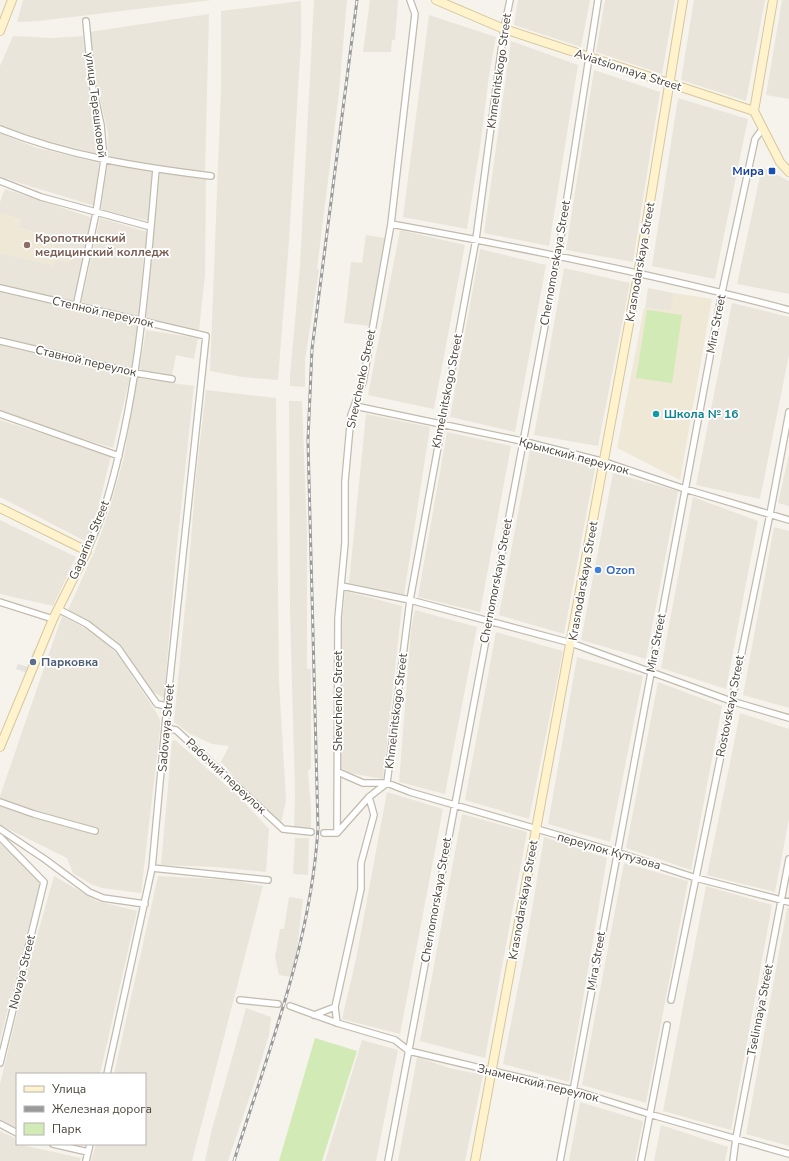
<svg xmlns="http://www.w3.org/2000/svg" width="789" height="1161" viewBox="0 0 789 1161" font-family="'Nunito Sans',sans-serif">
  <style>
    .residential { fill: #eae5da }
    .education { fill: #efe8d6 }
    .green { fill: #d2eab5 }
    .parking { fill: #e5e3e0 }
    .lines { fill: none; stroke-linecap: round; stroke-linejoin: round }
    .street-casing { stroke: #c2bbae; stroke-width: 8 }
    .secondary-casing { stroke: #d6c79b; stroke-width: 10 }
    .street { stroke: #fff; stroke-width: 5.5 }
    .secondary { stroke: #fff3cd; stroke-width: 8 }
    .rail-casing { stroke: #9a9a9a; stroke-width: 3 }
    .rail { stroke: #fff; stroke-width: 1.5; stroke-dasharray: 4.5; stroke-linecap: butt }
    .transit-dot { fill: #1a4fb4; stroke: #fff; stroke-width: 1.5 }
    .education-dot { fill: #8d6e63; stroke: #fff; stroke-width: 1.5 }
    .culture-dot { fill: #0f9aa8; stroke: #fff; stroke-width: 1.5 }
    .shop-dot { fill: #3f7fe0; stroke: #fff; stroke-width: 1.5 }
    .service-dot { fill: #5c6f8a; stroke: #fff; stroke-width: 1.5 }
    .labels { text-anchor: middle; dominant-baseline: central; stroke-width: 3.5; stroke-linejoin: round; paint-order: stroke }
    .street-label { font-size: 12px; fill: #4b4439; stroke: #fff }
    .transit-label { font-size: 12px; font-weight: bold; fill: #164399; stroke: #fff; text-anchor: end }
    .education-label { font-size: 12px; font-weight: bold; fill: #785e54; stroke: #fff; text-anchor: start }
    .culture-label { font-size: 12px; font-weight: bold; fill: #0d838f; stroke: #fff; text-anchor: start }
    .shop-label { font-size: 12px; font-weight: bold; fill: #366cbe; stroke: #fff; text-anchor: start }
    .service-label { font-size: 12px; font-weight: bold; fill: #4e5e75; stroke: #fff; text-anchor: start }
  </style>
  <rect width="100%" height="100%" fill="#f6f3ec"/>
  <path class="residential" d="M23,0H212L39,21L17,22Z
    M314,0H347L339,92L317,269L319,270L305,360V387L290,386V376L300,265Z
    M370,0H398L395,40H392L391,52H363Z
    M518,0H590L581,47L514,25Z
    M605,0H675L662,74L596,52Z
    M694,0H765L746,101L681,80Z
    M782,0H789V99L766,95Z
    M301,1V41L289,241L278,380L242,377L210,371L221,89V11Z
    M209,14L205,173L142,165L107,157L108,133L93,71L89,32Z
    M429,15L496,37L489,76L480,147L467,229L403,217Z
    M13,36L52,38L83,36L87,83L95,110L102,155L45,140L0,125V66Z
    M511,41L578,65L549,246L484,233Z
    M594,70L660,92L633,262L566,250Z
    M678,98L748,119L715,279L652,266Z
    M0,133L34,147L99,163L95,206L0,177Z
    M107,164L152,172L149,221L101,210Z
    M762,167L789,181V294L737,284Z
    M160,173L206,177L205,275L199,331L146,320Z
    M5,189L93,218L73,302L0,286V253L54,265L55,259L71,256L53,251L56,238L18,228L20,220L0,213V202Z
    M100,218L148,232L143,261L140,317L81,304Z
    M400,230L465,245L434,409L368,395Z
    M366,235L385,238L371,326L344,323L351,262L362,263Z
    M480,249L546,265L515,432L450,417Z
    M564,268L630,283L598,446L534,435Z
    M648,288L674,293L671,311L645,308Z
    M0,292L139,324L132,371L0,337Z
    M732,303L789,317V355L760,499L696,485Z
    M146,330L198,338L194,359L176,355L172,376L139,372Z
    M0,345L130,377L113,448L63,433L0,411Z
    M137,378L194,386L176,555L164,698L150,690L123,648L115,640L68,610L95,550L109,511L124,457Z
    M206,390L276,398L279,681L286,800L281,823L240,784L221,762L229,746L212,744L190,734L174,722L188,577L196,476Z
    M289,401H302L307,533V669H311V769L308,770L311,809V829L294,828L295,796L290,608Z
    M366,414L430,427L404,595L349,583Z
    M0,420L111,455L98,510L87,542L0,497Z
    M447,432L511,446L480,612L418,597Z
    M530,449L595,468L564,634L499,615Z
    M789,454V506L778,503Z
    M613,473L678,491L646,659L581,640Z
    M693,497L758,521L726,689L661,668Z
    M0,520L76,557L53,606L0,594Z
    M774,527L789,531V708L743,695Z
    M345,591L402,606L383,779L350,773L341,768L340,641Z
    M415,610L477,627L445,794L399,782L411,629Z
    M62,616L96,634L118,655L156,712L160,720V730L141,893L102,888L91,884L73,873L67,858L0,825V796Z
    M496,632L563,651L529,819L465,800Z
    M577,657L643,676L610,842L548,824Z
    M658,682L722,706L691,870L626,848Z
    M740,713L789,729V819L775,892L707,875Z
    M175,740L239,797L269,829L266,872L215,867L161,865L172,741Z
    M387,792L443,809L400,1034L342,1019L356,959Z
    M462,814L527,832L485,1058L420,1041Z
    M544,837L607,858L569,1082L503,1064L525,951Z
    M295,838H309L308,875L293,874Z
    M0,844L20,861L40,883L0,1040Z
    M624,863L688,881L646,1103L582,1085Z
    M54,876L97,901L137,911L100,1074H17V1129L0,1121V1084L28,968Z
    M158,876L231,880L263,886L192,1161H91L96,1144H145V1074H114Z
    M706,886L772,905L731,1130L663,1111Z
    M289,897L303,899L296,957L290,977L279,975L275,957L280,929H284Z
    M787,908H789V1146L746,1134Z
    M246,1008L271,1017L269,1035L256,1078L228,1161H205L212,1129Z
    M362,1040L398,1050L376,1161H325Z
    M417,1057L449,1068L483,1075L465,1161H398Z
    M580,1102L643,1121L635,1161H569Z
    M661,1125L728,1147L725,1161H654Z
    M0,1131L15,1138L17,1140V1144L81,1158L80,1161H0Z"/>
  <path class="education" d="M0,213L20,220L18,228L56,238L53,251L71,256L69,263L56,259L54,265L0,253Z
    M674,293L712,299L680,480L617,448L644,308L670,311Z"/>
  <path class="green" d="M647,310L682,315L672,383L636,378Z
    M315,1038L357,1051L322,1161H279Z"/>
  <path class="parking" d="M34,649L40,651L30,674L16,669L18,664L28,667Z"/>
  <g class="lines">
    <g class="street-casing">
      <path id="street" d="M0,129C68,156 138,167 211,176
        M0,181L41,197L151,227
        M391,224C524,248 658,275 789,310
        M0,288L206,336L167,706L152,868L107,1074
        M76,307L96,213L104,160L101,125L92,84L86,21
        M0,341L135,373L172,379
        M355,406L522,441L605,462L685,489L789,520
        M0,414L119,456
        M87,551C94,535 101,519 106,503C139,393 146,282 156,169
        M342,586L410,600L571,643L731,701L789,718
        M0,602L53,619
        M58,609L87,624L118,648L157,704L167,706
        M166,728L176,730L283,829L311,832
        M338,772L363,783H387L410,792L616,852L696,878L789,902
        M0,802L34,814L95,831
        M0,829L46,860L89,892L103,898L145,904
        M324,833H337L369,797L387,783L410,600L476,239L504,29L510,0
        M337,833L338,618L345,543V481L351,415L363,382L391,224L415,14L410,0
        M0,837L44,882L0,1063
        M152,868L268,880
        M240,1000L278,1004
        M671,1000L770,514L789,412
        M290,1006L337,1023L395,1040L409,1051L573,1090L649,1114L789,1154
        M314,1015L335,1007
        M337,1023L335,1007L361,889V863L374,815L369,797
        M0,1124L17,1133
        M53,1144L88,1152
        M86,1161L90,1144
        M388,1161L558,256L598,0
        M560,1161L722,292L755,139L763,128
        M641,1161L667,1025
        M733,1161L736,1138L789,859"/>
    </g>
    <g class="secondary-casing">
      <path id="secondary" d="M436,0L504,29L754,111L780,162L789,172
        M0,31L12,0
        M754,111L773,0
        M0,508L87,551L53,619L0,747
        M475,1161L638,275L683,0"/>
    </g>
    <use href="#street" class="street"/>
    <use href="#secondary" class="secondary"/>
    <g class="rail-casing">
      <path id="rail" d="M234,1161C268,1052 311,943 318,828L308,440L312,349L357,0"/>
    </g>
    <use href="#rail" class="rail"/>
  </g>
  <rect class="transit-dot" x="768" y="167" width="8" height="8" rx="2"/>
  <circle class="education-dot" cx="27" cy="245" r="4"/>
  <circle class="culture-dot" cx="656" cy="414" r="4"/>
  <circle class="shop-dot" cx="598" cy="570" r="4"/>
  <circle class="service-dot" cx="33" cy="662" r="4"/>
  <g class="labels">
    <g class="street-label">
      <text transform="translate(628 70) rotate(18)">Aviatsionnaya Street</text>
      <text transform="translate(499 71) rotate(-82)">Khmelnitskogo Street</text>
      <text transform="translate(96 105) rotate(83)">улица Терешковой</text>
      <text transform="translate(640 262) rotate(-80)">Krasnodarskaya Street</text>
      <text transform="translate(555 263) rotate(-80)">Chernomorskaya Street</text>
      <text transform="translate(103 312) rotate(13)">Степной переулок</text>
      <text transform="translate(716 324) rotate(-79)">Mira Street</text>
      <text transform="translate(86 361) rotate(13)">Ставной переулок</text>
      <text transform="translate(361 379) rotate(-78)">Shevchenko Street</text>
      <text transform="translate(447 391) rotate(-79)">Khmelnitskogo Street</text>
      <text transform="translate(574 456) rotate(15)">Крымский переулок</text>
      <text transform="translate(89 540) rotate(-67)">Gagarina Street</text>
      <text transform="translate(496 581) rotate(-79)">Chernomorskaya Street</text>
      <text transform="translate(583 581) rotate(-80)">Krasnodarskaya Street</text>
      <text transform="translate(656 643) rotate(-79)">Mira Street</text>
      <text transform="translate(338 701) rotate(-90)">Shevchenko Street</text>
      <text transform="translate(730 706) rotate(-79)">Rostovskaya Street</text>
      <text transform="translate(396 711) rotate(-83)">Khmelnitskogo Street</text>
      <text transform="translate(166 728) rotate(-85)">Sadovaya Street</text>
      <text transform="translate(226 776) rotate(43)">Рабочий переулок</text>
      <text transform="translate(609 851) rotate(16)">переулок Кутузова</text>
      <text transform="translate(436 900) rotate(-80)">Chernomorskaya Street</text>
      <text transform="translate(523 900) rotate(-80)">Krasnodarskaya Street</text>
      <text transform="translate(596 961) rotate(-80)">Mira Street</text>
      <text transform="translate(22 972) rotate(-76)">Novaya Street</text>
      <text transform="translate(760 1010) rotate(-79)">Tselinnaya Street</text>
      <text transform="translate(538 1083) rotate(14)">Знаменский переулок</text>
    </g>
    <g class="transit-label">
      <text x="764" y="171">Мира</text>
    </g>
    <g class="education-label">
      <text x="35" y="238">Кропоткинский<tspan x="35" dy="14">медицинский колледж</tspan></text>
    </g>
    <g class="culture-label">
      <text x="664" y="414">Школа № 16</text>
    </g>
    <g class="shop-label">
      <text x="606" y="570">Ozon</text>
    </g>
    <g class="service-label">
      <text x="41" y="662">Парковка</text>
    </g>
  </g>
  <rect x="16" y="1073" width="130" height="72" fill="#ffffff" stroke="#b7b4b0"/>
  <rect x="24" y="1086" width="20" height="6" fill="#fff3cd" stroke="#b7b4b0"/>
  <text x="52" y="1093" font-size="12" fill="#4b4439">Улица</text>
  <rect x="24" y="1106" width="20" height="6" fill="#9a9a9a" stroke="#b7b4b0"/>
  <text x="52" y="1113" font-size="12" fill="#4b4439">Железная дорога</text>
  <rect x="24" y="1123" width="20" height="12" fill="#d2eab5" stroke="#b7b4b0"/>
  <text x="52" y="1133" font-size="12" fill="#4b4439">Парк</text>
</svg>
